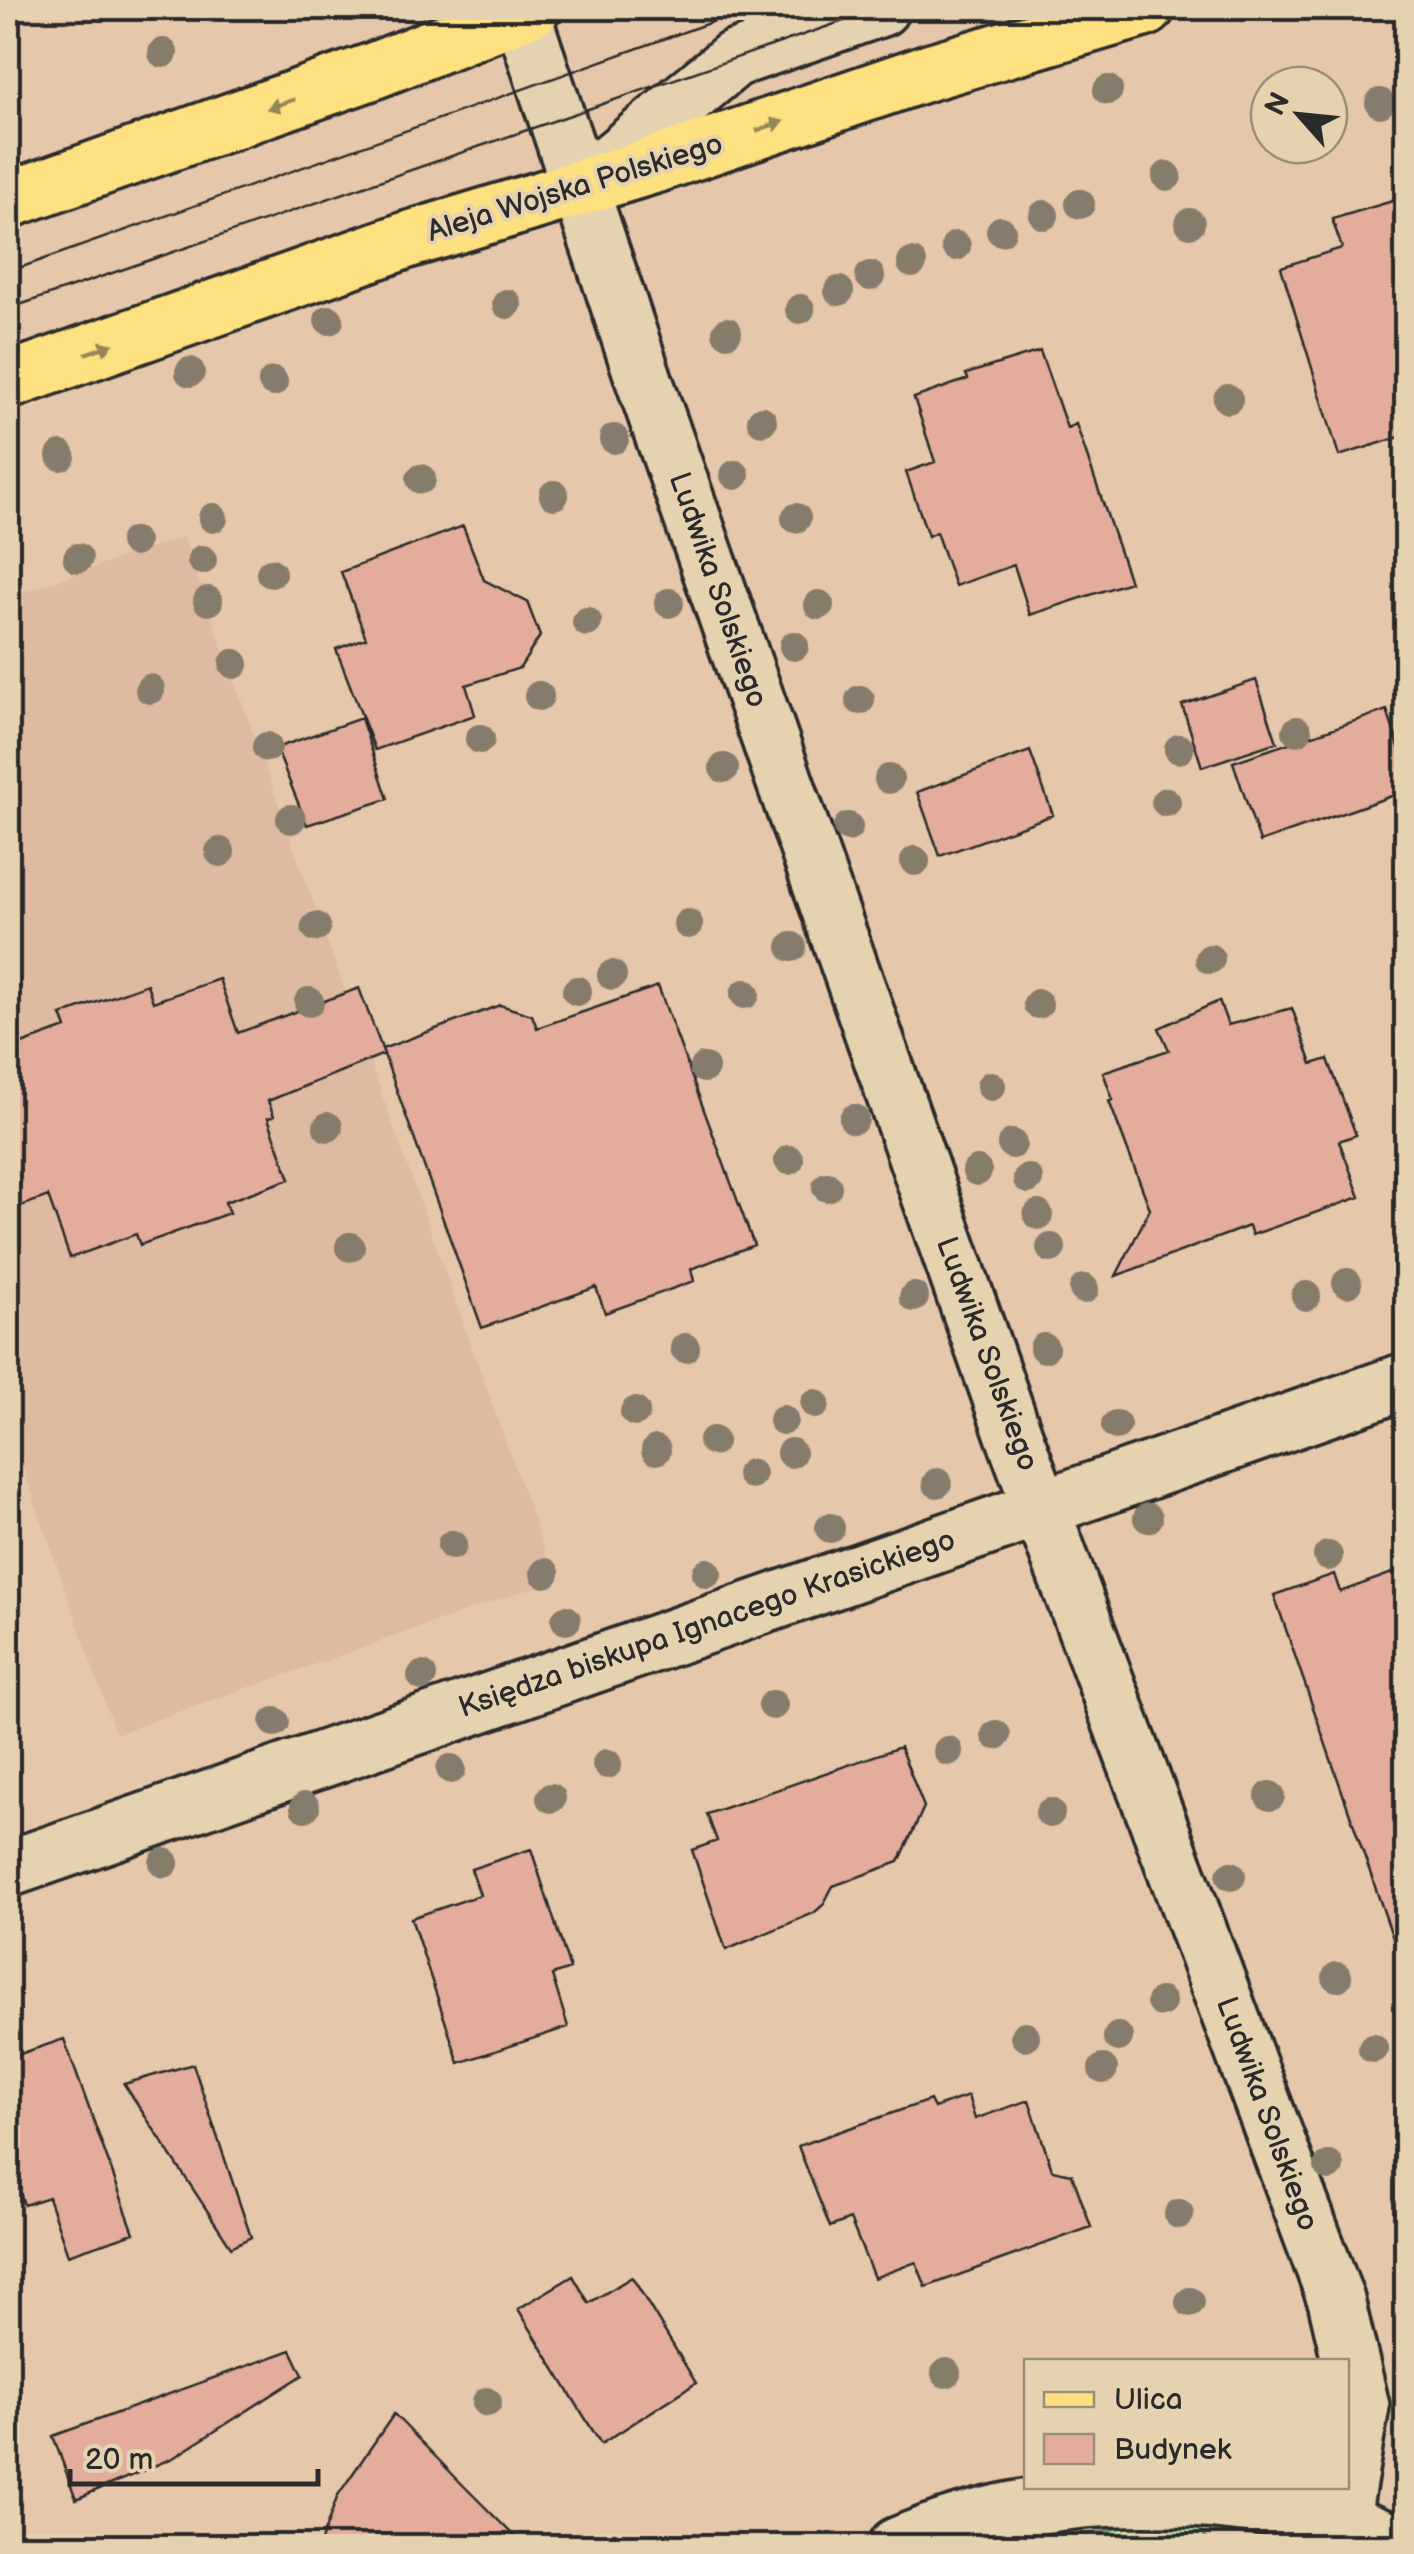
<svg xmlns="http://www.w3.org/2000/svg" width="1414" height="2554" viewBox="0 0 1414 2554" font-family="'Balsamiq Sans',sans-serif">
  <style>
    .built { fill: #ddbaa1 }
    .green { fill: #b9ecac; stroke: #728c6c; stroke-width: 2.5 }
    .building { fill: #e3ac9c; stroke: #2b2b2b; stroke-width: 2.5 }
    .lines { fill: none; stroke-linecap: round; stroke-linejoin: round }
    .minor-casing { stroke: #2b2b2b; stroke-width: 62 }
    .major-casing { stroke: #2b2b2b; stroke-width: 62 }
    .minor { stroke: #e4d2b0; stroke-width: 55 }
    .major { stroke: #fde080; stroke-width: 55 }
    .tram { stroke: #2b2b2b; stroke-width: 2.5 }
    .tree { fill: #867c6c }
    .oneway { fill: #948656 }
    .labels { text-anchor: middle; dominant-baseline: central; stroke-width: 8; stroke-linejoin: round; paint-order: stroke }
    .street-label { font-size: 30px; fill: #2b2b2b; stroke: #e4d2b0 }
  </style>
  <rect width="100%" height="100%" fill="#e5c8ab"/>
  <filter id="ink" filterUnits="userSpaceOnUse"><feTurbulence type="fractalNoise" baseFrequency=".01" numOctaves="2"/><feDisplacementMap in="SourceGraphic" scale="20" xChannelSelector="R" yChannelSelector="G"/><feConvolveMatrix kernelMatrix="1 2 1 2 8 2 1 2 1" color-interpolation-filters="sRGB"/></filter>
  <g filter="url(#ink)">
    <path class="built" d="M183,537L555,1580L116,1734L8,1425V597Z"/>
    <path class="green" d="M1128,2527L1199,2529L1206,2539L1202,2546H1021Z"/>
    <path class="building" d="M1406,197V435L1339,456L1281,267L1342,248L1332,219Z
      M1040,351L1067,428L1076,424L1130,582L1030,615L1014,565L955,586L936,532L928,536L906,472L935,462L914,398L968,379L966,374Z
      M463,526L484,580L527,602L540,636L520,668L466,685L475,715L375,750L336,649L366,638L341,572Z
      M1256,680L1277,742L1202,767L1182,705Z
      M1387,710L1406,769V791L1260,842L1233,762Z
      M361,718L388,799L307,825L276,748Z
      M1030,751L1053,815L940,856L917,792Z
      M219,979L238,1033L359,988L384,1054L268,1101L274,1116L268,1118L290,1179L225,1202L229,1213L140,1245L136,1234L70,1258L48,1196L8,1211V1049L66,1028L61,1015L147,984L153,1002Z
      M658,986L754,1245L691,1269L694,1281L605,1313L596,1287L482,1328L382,1049L500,1005L532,1015L537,1028Z
      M1219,1001L1228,1025L1292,1008L1312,1064L1328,1059L1356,1135L1339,1141L1360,1197L1252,1235L1249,1226L1116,1276L1150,1209L1109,1101L1113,1100L1103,1072L1169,1050L1159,1028Z
      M1406,1568V1945L1396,1947L1274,1595L1334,1574L1340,1592Z
      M900,1747L924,1807L899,1862L833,1886L823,1905L814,1913L726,1950L692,1850L717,1841L707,1814Z
      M531,1849L570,1969L552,1975L568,2027L459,2063L411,1918L480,1895L471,1869Z
      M64,2039L134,2233L68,2255L48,2197L24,2205L8,2156V2058Z
      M193,2064L251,2237L231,2247L124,2084Z
      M968,2096L975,2119L1029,2100L1052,2170L1072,2174L1091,2227L926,2287L916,2262L874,2278L850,2219L830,2227L798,2146L930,2100L934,2108Z
      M573,2276L589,2303L632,2277L696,2383L601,2444L518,2309Z
      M291,2350L303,2375L173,2458L76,2499L53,2436Z
      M394,2414L465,2487L524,2546H319L338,2495Z"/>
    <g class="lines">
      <g class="minor-casing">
        <path id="minor" d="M520,8L644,380L1015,1438L1336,2300L1361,2406L1341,2523
          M578,189L734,59L881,8
          M8,1869L1406,1381
          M897,2546C1034,2486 1195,2486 1338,2522C1360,2528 1382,2538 1403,2546"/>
      </g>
      <g class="major-casing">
        <path id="major" d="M8,200L373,71L532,8
          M8,381L407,240L658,164L929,72L1146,8"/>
      </g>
      <use href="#minor" class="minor"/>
      <use href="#major" class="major"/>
      <path class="tram" d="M8,272L751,8
        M8,309L881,8"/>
    </g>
    <g class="tree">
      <circle cx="163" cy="53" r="15"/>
      <circle cx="1108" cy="90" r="15"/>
      <circle cx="1380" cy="103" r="15"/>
      <circle cx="1167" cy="176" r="15"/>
      <circle cx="1080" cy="204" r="15"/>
      <circle cx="1044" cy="215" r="15"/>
      <circle cx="1190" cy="223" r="15"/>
      <circle cx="1001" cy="231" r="15"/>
      <circle cx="956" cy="246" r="15"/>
      <circle cx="912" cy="263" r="15"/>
      <circle cx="870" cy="276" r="15"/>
      <circle cx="839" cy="291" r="15"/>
      <circle cx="507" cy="304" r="15"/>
      <circle cx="800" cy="309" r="15"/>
      <circle cx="329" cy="320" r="15"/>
      <circle cx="727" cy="332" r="15"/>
      <circle cx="190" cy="372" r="15"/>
      <circle cx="273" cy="382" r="15"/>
      <circle cx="1228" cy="399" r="15"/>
      <circle cx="762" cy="421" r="15"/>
      <circle cx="614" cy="439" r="15"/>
      <circle cx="61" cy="456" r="15"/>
      <circle cx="735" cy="475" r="15"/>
      <circle cx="421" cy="479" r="15"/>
      <circle cx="554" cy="495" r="15"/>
      <circle cx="213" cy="518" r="15"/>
      <circle cx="796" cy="518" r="15"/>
      <circle cx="134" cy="542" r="15"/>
      <circle cx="78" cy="558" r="15"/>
      <circle cx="202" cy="560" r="15"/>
      <circle cx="271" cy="573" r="15"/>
      <circle cx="208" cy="601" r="15"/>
      <circle cx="669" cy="603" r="15"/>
      <circle cx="819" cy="605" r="15"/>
      <circle cx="587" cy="622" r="15"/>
      <circle cx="794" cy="646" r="15"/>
      <circle cx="234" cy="664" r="15"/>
      <circle cx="150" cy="689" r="15"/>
      <circle cx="539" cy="696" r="15"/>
      <circle cx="860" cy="700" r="15"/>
      <circle cx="1297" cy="731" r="15"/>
      <circle cx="480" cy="739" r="15"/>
      <circle cx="267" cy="747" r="15"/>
      <circle cx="1179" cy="749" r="15"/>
      <circle cx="724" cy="768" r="15"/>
      <circle cx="889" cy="779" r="15"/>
      <circle cx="1166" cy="802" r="15"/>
      <circle cx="291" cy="819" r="15"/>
      <circle cx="848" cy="827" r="15"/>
      <circle cx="220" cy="852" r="15"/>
      <circle cx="915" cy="861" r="15"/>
      <circle cx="688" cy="924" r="15"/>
      <circle cx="316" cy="927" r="15"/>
      <circle cx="792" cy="947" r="15"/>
      <circle cx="1210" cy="959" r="15"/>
      <circle cx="612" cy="975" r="15"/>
      <circle cx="577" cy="991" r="15"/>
      <circle cx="745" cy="994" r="15"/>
      <circle cx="309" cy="1002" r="15"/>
      <circle cx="1038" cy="1004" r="15"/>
      <circle cx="704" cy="1068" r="15"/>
      <circle cx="991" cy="1086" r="15"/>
      <circle cx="854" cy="1119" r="15"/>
      <circle cx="328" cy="1127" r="15"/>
      <circle cx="1012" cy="1144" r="15"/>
      <circle cx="789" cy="1160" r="15"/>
      <circle cx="977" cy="1171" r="15"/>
      <circle cx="1028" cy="1179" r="15"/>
      <circle cx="827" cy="1187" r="15"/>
      <circle cx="1038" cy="1215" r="15"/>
      <circle cx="350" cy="1247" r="15"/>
      <circle cx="1051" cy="1248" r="15"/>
      <circle cx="1347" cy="1283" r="15"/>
      <circle cx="1084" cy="1289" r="15"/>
      <circle cx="1306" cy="1296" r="15"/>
      <circle cx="914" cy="1297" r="15"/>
      <circle cx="685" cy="1348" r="15"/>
      <circle cx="1044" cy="1348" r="15"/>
      <circle cx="815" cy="1404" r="15"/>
      <circle cx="635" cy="1412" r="15"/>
      <circle cx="783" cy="1420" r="15"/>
      <circle cx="1116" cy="1425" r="15"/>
      <circle cx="713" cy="1441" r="15"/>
      <circle cx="656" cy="1450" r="15"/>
      <circle cx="791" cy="1453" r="15"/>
      <circle cx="751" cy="1474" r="15"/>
      <circle cx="937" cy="1483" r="15"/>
      <circle cx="1148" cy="1518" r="15"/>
      <circle cx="830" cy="1528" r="15"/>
      <circle cx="452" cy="1545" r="15"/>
      <circle cx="1328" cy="1556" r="15"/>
      <circle cx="545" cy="1573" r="15"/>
      <circle cx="707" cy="1573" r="15"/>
      <circle cx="566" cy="1620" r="15"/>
      <circle cx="422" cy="1676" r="15"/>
      <circle cx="773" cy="1705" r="15"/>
      <circle cx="275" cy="1722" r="15"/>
      <circle cx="996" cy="1735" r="15"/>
      <circle cx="948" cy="1751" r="15"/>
      <circle cx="607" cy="1764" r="15"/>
      <circle cx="451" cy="1769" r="15"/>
      <circle cx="1270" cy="1796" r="15"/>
      <circle cx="551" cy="1798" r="15"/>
      <circle cx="305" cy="1807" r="15"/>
      <circle cx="1050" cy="1813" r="15"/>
      <circle cx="164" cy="1863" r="15"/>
      <circle cx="1231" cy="1876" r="15"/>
      <circle cx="1337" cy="1977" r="15"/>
      <circle cx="1161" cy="2002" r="15"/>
      <circle cx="1025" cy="2036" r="15"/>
      <circle cx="1118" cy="2037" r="15"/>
      <circle cx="1373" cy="2048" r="15"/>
      <circle cx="1103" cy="2069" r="15"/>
      <circle cx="1329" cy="2166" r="15"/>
      <circle cx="1179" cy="2214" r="15"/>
      <circle cx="1190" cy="2302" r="15"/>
      <circle cx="946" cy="2373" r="15"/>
      <circle cx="487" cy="2402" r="15"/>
    </g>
    <defs><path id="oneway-solid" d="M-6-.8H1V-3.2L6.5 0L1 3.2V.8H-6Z" transform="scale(2.5)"/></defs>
    <g class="oneway">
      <use href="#oneway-solid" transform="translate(281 104) rotate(161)"/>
      <use href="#oneway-solid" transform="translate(770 126) rotate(-19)"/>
      <use href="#oneway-solid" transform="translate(99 349) rotate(-19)"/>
    </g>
  </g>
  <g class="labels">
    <g class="street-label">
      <text transform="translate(575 188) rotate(-17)">Aleja Wojska Polskiego</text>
      <text transform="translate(718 590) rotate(71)">Ludwika Solskiego</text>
      <text transform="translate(987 1354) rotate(70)">Ludwika Solskiego</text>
      <text transform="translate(707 1624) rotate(-19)">Księdza biskupa Ignacego Krasickiego</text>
      <text transform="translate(1267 2114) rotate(70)">Ludwika Solskiego</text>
    </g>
  </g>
  <rect width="1414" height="2554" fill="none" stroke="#e4d2b0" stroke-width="40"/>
  <rect x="20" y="20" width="1374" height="2514" fill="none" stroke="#2b2b2b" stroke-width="4" filter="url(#ink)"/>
  <rect x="1024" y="2359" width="325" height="130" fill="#e4d2b0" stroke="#9a8f7b" stroke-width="2.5"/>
  <rect x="1044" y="2392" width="50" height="15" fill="#fde080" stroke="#9a8f7b" stroke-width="2.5"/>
  <text x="1114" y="2409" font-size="30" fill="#2b2b2b">Ulica</text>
  <rect x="1044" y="2434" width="50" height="30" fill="#e3ac9c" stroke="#9a8f7b" stroke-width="2.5"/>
  <text x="1114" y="2459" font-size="30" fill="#2b2b2b">Budynek</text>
  <g transform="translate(1299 115) rotate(297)"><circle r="48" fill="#e4d2b0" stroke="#9a8f7b" stroke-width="2.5"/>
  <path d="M0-8L18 38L0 25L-18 38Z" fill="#2b2b2b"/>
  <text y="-15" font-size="28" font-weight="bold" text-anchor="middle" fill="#2b2b2b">N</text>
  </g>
  <path d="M70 2469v15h248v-15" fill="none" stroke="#2b2b2b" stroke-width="5"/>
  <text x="85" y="2469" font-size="30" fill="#2b2b2b" stroke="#e4d2b0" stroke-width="8" paint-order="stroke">20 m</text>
</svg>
